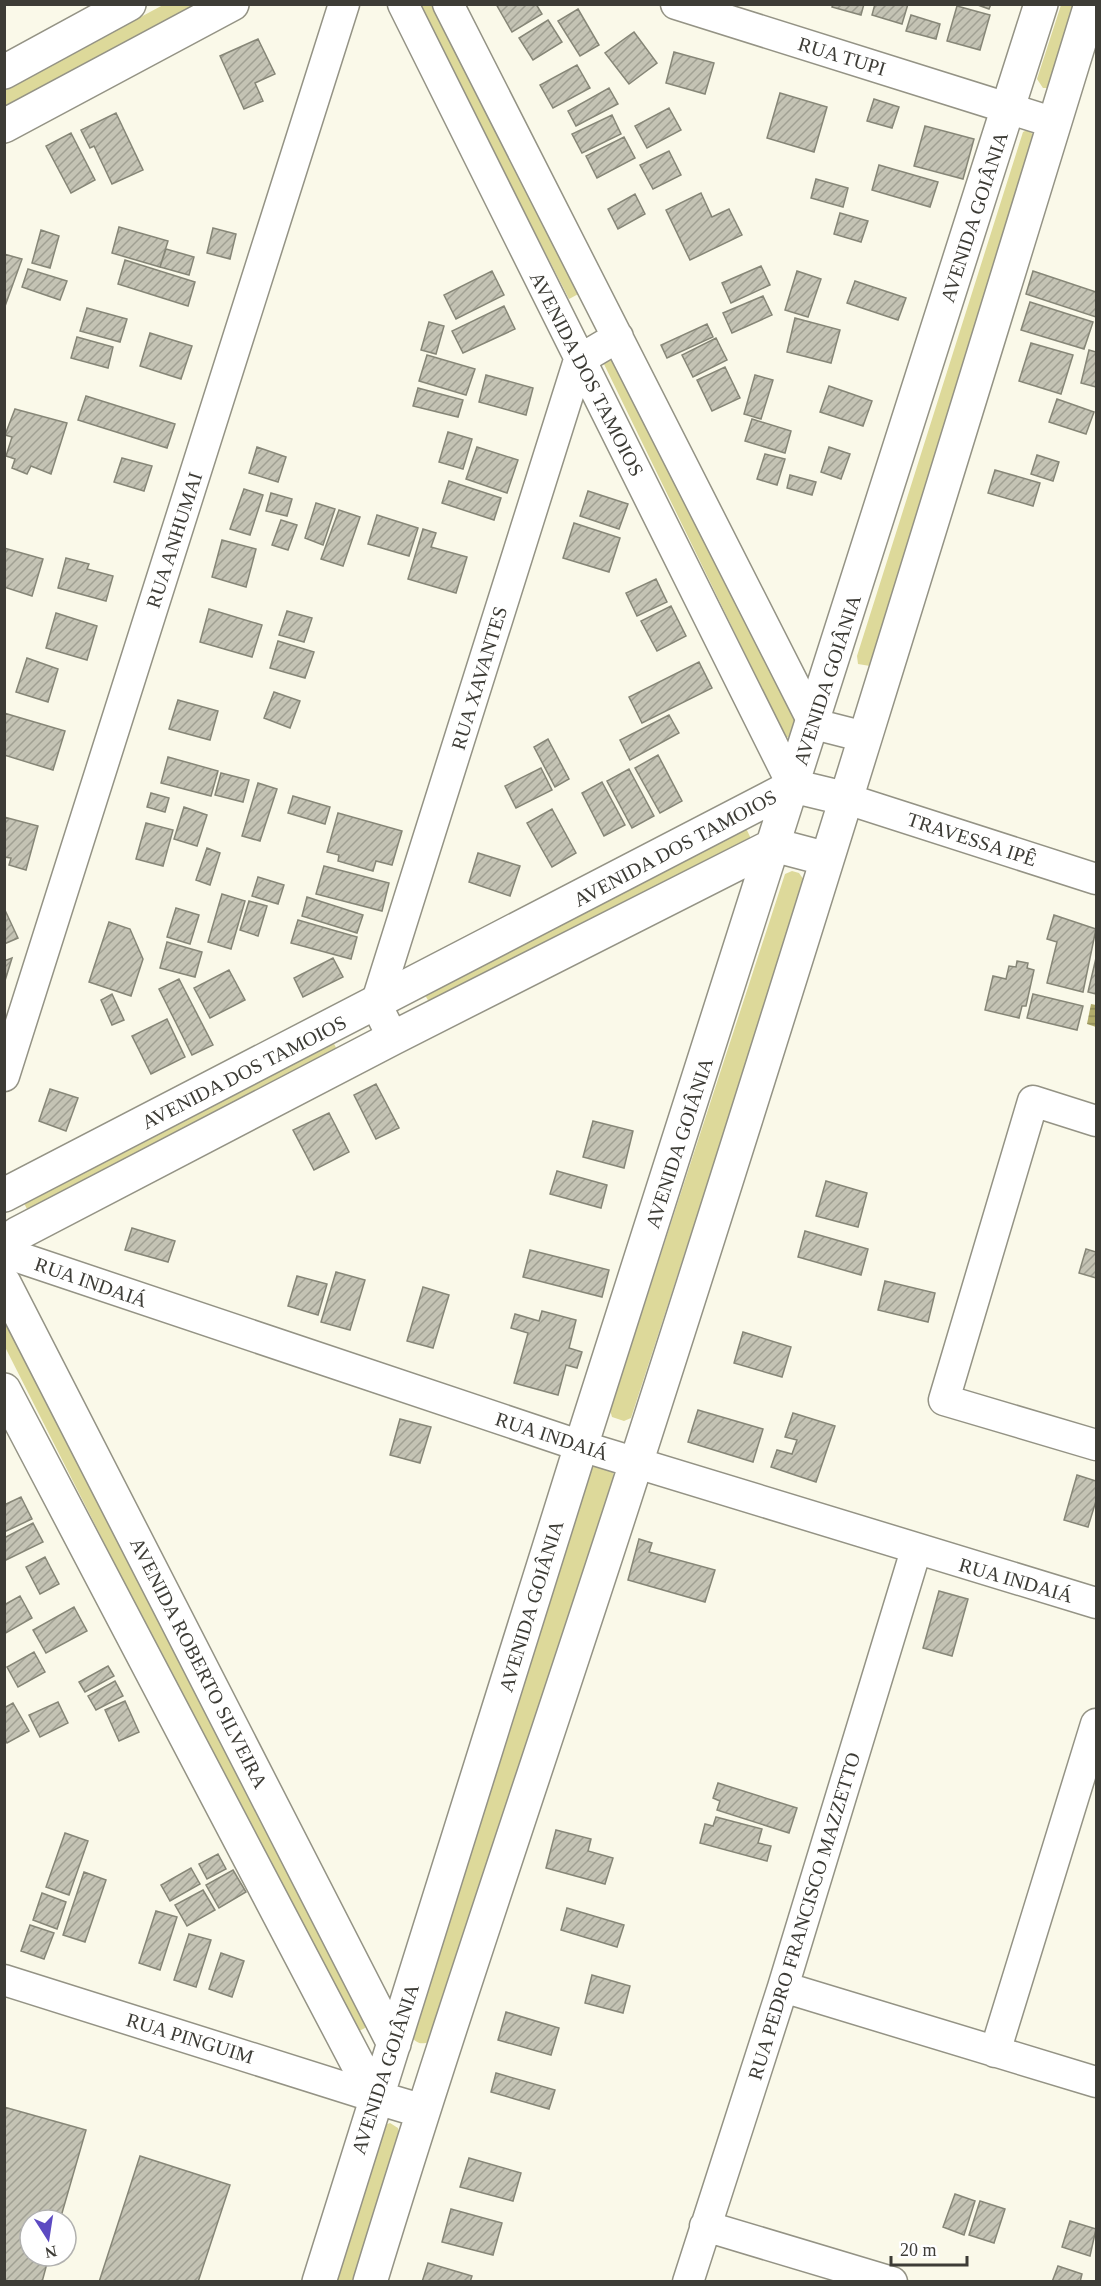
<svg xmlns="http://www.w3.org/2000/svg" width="1101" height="2286" viewBox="0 0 1101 2286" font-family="Georgia,serif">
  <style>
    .green { fill: #ddd99a }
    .water { fill: url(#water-rules) }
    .building { fill: url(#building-hatch); stroke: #868677; stroke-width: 1.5 }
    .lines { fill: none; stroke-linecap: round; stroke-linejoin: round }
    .minor-casing { stroke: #949385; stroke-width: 33 }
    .tertiary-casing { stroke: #949385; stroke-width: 36 }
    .minor { stroke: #fff; stroke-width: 30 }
    .tertiary { stroke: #fff; stroke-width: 33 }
    .labels { text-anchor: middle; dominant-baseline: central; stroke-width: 4.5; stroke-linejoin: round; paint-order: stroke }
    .street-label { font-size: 20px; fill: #3d3c36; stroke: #fff }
  </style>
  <defs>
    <pattern id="water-rules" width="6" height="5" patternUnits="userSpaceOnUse" patternTransform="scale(1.5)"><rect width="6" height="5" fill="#b2ad6c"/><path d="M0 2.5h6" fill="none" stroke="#928e5a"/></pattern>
    <pattern id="building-hatch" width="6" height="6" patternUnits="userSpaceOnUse" patternTransform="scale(1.5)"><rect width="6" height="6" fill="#c4c3b4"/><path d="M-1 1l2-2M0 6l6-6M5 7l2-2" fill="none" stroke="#a0a093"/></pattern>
  </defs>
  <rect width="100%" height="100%" fill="#faf9e9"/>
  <path class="green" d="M163,5H200L5,110V90Z
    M418,5H438L584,291L569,299Z
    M1061,5H1080L1049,88H1043L1037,79Z
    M1027,130L1037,137L870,666L858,664L857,656L1023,132Z
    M615,351L800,731L786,738L601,358Z
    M745,826L753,843L434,1011L425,995Z
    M792,871L799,873L804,880V887L631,1418L624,1421L612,1417L610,1410L785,874Z
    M329,1033L338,1052L27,1209L18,1192Z
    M4,1304L367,2021L365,2028L359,2031L351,2030L5,1347Z
    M598,1463L613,1468L614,1478L432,2037L429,2042C421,2045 416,2043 411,2036L591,1469Z
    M390,2123L398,2128L400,2138L356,2281L332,2282L380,2127Z"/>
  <path class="water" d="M1091,1004L1096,1005V1027L1087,1024Z"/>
  <path class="building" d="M496,4H536L542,14L512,32Z
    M833,4H864L861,15L832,7Z
    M875,4H908L902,24L872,15Z
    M975,4H991L989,9Z
    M957,6L990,15L980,50L947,41Z
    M578,9L599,45L580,56L558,21Z
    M911,15L940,24L936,39L906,31Z
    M548,20L562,42L533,60L519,38Z
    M634,32L657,63L629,84L605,53Z
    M258,39L275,74L255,83L263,101L244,109L220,56Z
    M674,52L714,63L705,94L666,83Z
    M577,65L590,88L553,108L540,85Z
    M609,88L618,104L576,126L568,111Z
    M780,93L827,107L814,152L767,138Z
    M874,99L899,107L892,128L867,121Z
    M669,108L681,130L647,148L635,126Z
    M116,113L143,170L112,184L94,146L90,148L81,130Z
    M612,115L621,134L582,153L572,134Z
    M925,126L974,139L963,179L914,166Z
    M71,133L95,180L71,193L46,146Z
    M624,137L635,158L597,178L586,156Z
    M669,151L681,175L653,189L640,165Z
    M879,165L938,182L930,207L872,190Z
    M816,179L848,188L843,207L811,198Z
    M701,193L712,217L729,209L742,235L690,260L666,210Z
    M635,194L645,214L618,229L608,209Z
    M840,213L868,221L861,242L834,234Z
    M119,227L168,241L160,267L112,253Z
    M213,228L236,234L230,259L207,253Z
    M41,230L59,236L50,268L32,263Z
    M166,249L194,257L189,275L160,267Z
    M4,254L22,259L4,309Z
    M125,260L195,282L188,306L118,284Z
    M761,266L770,285L731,303L722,283Z
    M28,269L67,281L60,300L22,287Z
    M492,271L504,295L456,319L444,295Z
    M797,271L821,279L808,317L785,310Z
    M1033,271L1096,292V317L1026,294Z
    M855,281L906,298L898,320L847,303Z
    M763,296L772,315L732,333L723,313Z
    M1030,302L1093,322L1084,349L1021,330Z
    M504,306L515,329L463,353L452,331Z
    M87,308L127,319L120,342L80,331Z
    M795,318L840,330L831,363L787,352Z
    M429,322L444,326L436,354L421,350Z
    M707,324L713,337L667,358L661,345Z
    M150,333L192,346L181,379L140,366Z
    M77,337L113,347L108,368L71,358Z
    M716,338L727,360L693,377L682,355Z
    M1031,343L1073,355L1061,394L1019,381Z
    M1089,350L1096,352V387L1081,383Z
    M427,355L475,369L466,395L419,381Z
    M725,367L740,398L712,411L697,380Z
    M486,375L533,388L526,415L479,402Z
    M755,375L773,380L761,419L744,414Z
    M829,386L872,401L863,426L820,412Z
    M418,388L463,400L458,417L413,406Z
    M86,396L175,424L167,448L78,420Z
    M1057,399L1094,412L1086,434L1049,422Z
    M15,409L67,423L51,474L31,466L27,474L12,468L15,459L6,456L12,437L5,435Z
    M752,419L791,431L785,453L745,441Z
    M448,432L472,439L463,469L439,462Z
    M257,447L286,457L278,482L249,473Z
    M477,447L518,460L507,493L466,479Z
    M829,447L850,454L841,479L821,472Z
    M765,454L785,459L777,485L757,479Z
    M1037,455L1059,462L1053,481L1031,474Z
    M122,458L152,466L144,491L114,482Z
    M995,470L1040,483L1033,506L988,493Z
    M790,475L816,482L812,495L787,488Z
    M449,481L501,498L494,520L442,503Z
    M244,489L263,495L250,535L230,529Z
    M588,491L628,504L619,529L580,516Z
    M271,493L292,499L287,516L266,511Z
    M316,503L335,509L323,545L305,538Z
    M339,510L360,517L343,566L321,559Z
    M377,515L418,528L409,556L368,544Z
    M281,520L297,525L288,550L272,545Z
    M574,523L620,538L609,572L563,558Z
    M423,529L436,533L431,547L467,557L456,593L408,579Z
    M222,540L256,549L246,587L212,577Z
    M4,548L43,559L32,596L4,587Z
    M66,558L89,564L87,569L113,576L106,601L58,588Z
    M656,579L667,602L637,616L626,593Z
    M671,606L686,636L657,651L641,621Z
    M209,609L262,625L252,657L200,642Z
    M287,611L312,618L304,642L279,635Z
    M56,613L97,626L87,660L46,648Z
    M278,641L314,652L305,678L270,668Z
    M27,658L58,669L48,702L16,692Z
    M699,662L712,688L642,723L629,697Z
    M274,692L300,701L290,728L264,718Z
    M178,700L218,711L210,740L169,729Z
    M4,713L65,731L53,770L4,755Z
    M669,715L679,733L630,760L620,740Z
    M548,739L569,779L555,787L534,747Z
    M658,755L682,801L660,813L635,768Z
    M168,757L218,771L211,796L161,783Z
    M541,768L552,790L516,808L505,786Z
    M629,769L654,816L632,828L607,781Z
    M221,773L249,780L243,802L215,795Z
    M602,782L625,825L604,836L582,793Z
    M258,783L277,789L260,841L242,836Z
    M151,793L169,798L165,812L147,807Z
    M293,796L330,807L325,824L288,813Z
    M184,807L207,815L197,846L174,839Z
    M552,809L576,853L552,867L527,823Z
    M338,813L402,831L392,865L376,861L373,871L338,861L339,855L327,852Z
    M4,817L38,826L26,870L9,865L11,858L4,857Z
    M146,823L173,830L163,866L136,859Z
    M207,848L220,853L210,885L196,880Z
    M478,853L520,866L510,896L469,882Z
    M324,866L389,883L382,911L316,894Z
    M258,877L284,885L278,904L252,896Z
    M222,894L245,901L231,949L208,942Z
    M307,897L363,915L357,933L302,916Z
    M249,901L267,906L258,936L240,930Z
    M4,908L18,938L4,944Z
    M176,908L199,915L190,944L167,937Z
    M1054,915L1096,929L1083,992L1047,983L1057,942L1047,939Z
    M298,920L357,937L351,959L291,943Z
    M109,922L130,929L143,959L131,996L89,982Z
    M167,942L202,952L195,977L160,968Z
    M12,958L4,984V961Z
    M333,958L343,977L303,997L294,978Z
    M1096,958V994L1088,992Z
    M1017,961L1028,963L1027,968L1034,970L1026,1006H1022L1019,1018L985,1010L993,976L1006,979L1009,966L1016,967Z
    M229,970L245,1000L210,1018L194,988Z
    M179,979L213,1045L192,1055L159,989Z
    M112,994L124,1020L112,1025L101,1000Z
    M1033,994L1083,1006L1077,1030L1027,1018Z
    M167,1019L185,1057L151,1074L132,1036Z
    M376,1084L399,1128L376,1139L354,1095Z
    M50,1089L78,1098L66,1131L39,1121Z
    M329,1113L349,1152L314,1170L293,1130Z
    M593,1121L633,1131L624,1168L583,1157Z
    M557,1171L607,1185L601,1208L550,1194Z
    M826,1181L867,1193L858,1227L816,1216Z
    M132,1228L175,1241L168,1262L125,1250Z
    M805,1231L868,1249L861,1275L798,1257Z
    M1086,1249L1096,1252V1278L1079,1273Z
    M530,1250L609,1270L602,1297L523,1277Z
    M336,1272L365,1280L350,1330L321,1322Z
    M297,1276L327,1284L318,1315L288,1306Z
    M885,1281L935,1293L928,1322L878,1310Z
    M423,1287L449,1295L433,1348L407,1341Z
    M542,1311L576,1320L569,1348L582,1352L577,1368L566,1365L558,1395L514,1383L528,1333L511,1328L515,1314L539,1321Z
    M743,1332L791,1347L782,1377L734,1363Z
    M698,1410L763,1429L753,1462L688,1442Z
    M793,1413L835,1426L816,1482L771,1467L777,1450L792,1454L797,1440L785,1437Z
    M400,1419L431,1427L420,1463L390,1455Z
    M1077,1475L1096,1481V1501L1088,1527L1064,1520Z
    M21,1497L32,1519L4,1532V1505Z
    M33,1523L43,1542L4,1561V1538Z
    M639,1539L652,1543L649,1552L715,1570L705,1602L628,1580Z
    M45,1557L59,1584L40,1594L26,1567Z
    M939,1591L968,1599L952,1656L923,1648Z
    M20,1596L32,1618L4,1634V1605Z
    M74,1607L87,1631L46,1653L33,1630Z
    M34,1652L45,1672L18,1687L7,1667Z
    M108,1666L114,1676L85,1692L79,1682Z
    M115,1681L123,1696L96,1710L88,1696Z
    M125,1701L139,1732L119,1741L105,1710Z
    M58,1702L68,1723L40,1737L29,1715Z
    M13,1703L29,1731L7,1743L4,1738V1708Z
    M718,1783L797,1808L789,1833L717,1810L720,1801L713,1798Z
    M716,1817L762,1829L758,1843L771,1846L767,1861L700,1843L705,1824L713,1826Z
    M556,1830L591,1839L588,1851L613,1858L605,1884L546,1868Z
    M65,1833L88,1841L69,1895L46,1887Z
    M218,1854L226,1869L207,1879L199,1864Z
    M191,1868L200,1884L170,1901L161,1885Z
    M233,1870L246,1892L219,1908L206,1885Z
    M84,1872L106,1880L85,1942L63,1935Z
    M203,1890L215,1910L187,1926L175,1905Z
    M42,1893L66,1902L57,1929L33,1920Z
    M567,1908L624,1925L617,1947L561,1930Z
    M156,1911L177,1917L160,1970L139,1963Z
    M30,1925L54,1933L44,1959L21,1951Z
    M189,1934L211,1940L196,1987L174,1980Z
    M221,1953L244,1961L232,1997L209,1989Z
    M592,1975L630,1986L623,2013L585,2003Z
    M506,2012L559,2028L551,2055L498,2040Z
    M496,2073L555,2090L549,2109L491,2092Z
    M4,2107L86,2130L60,2220H30V2256H49L42,2282H4Z
    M140,2156L230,2185L198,2282H99Z
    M469,2158L521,2173L513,2201L460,2187Z
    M955,2194L975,2201L964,2235L943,2227Z
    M980,2201L1005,2209L994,2243L969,2235Z
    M451,2209L502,2223L493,2255L442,2242Z
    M1070,2221L1096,2229L1090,2256L1062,2247Z
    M428,2263L472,2276L470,2282H422Z
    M1058,2266L1082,2274L1080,2282H1052Z"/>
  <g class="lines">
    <g class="minor-casing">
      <path id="minor" d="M403,4L793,786
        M448,4L814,724L865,737
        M676,4L1055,123
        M847,799L1096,879
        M393,1038L376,1004L579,360L618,337
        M4,1076L344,4
        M1096,1121L1033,1101L944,1400L1096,1445
        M12,1255L581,1446L1096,1603
        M4,1980L375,2097
        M783,1987L1096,2082
        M995,2052L1096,1724
        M705,2226L892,2282
        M688,2282L783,1987L916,1550"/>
    </g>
    <g class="tertiary-casing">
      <path id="tertiary" d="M4,72L129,4
        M4,126L232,4
        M4,1195L793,786L847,799
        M17,1234L393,1038L774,845L827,859
        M4,1283L394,2044
        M4,1390L375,2097L422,2111
        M319,2282L581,1446L1041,4
        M370,2282C454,2006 549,1734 637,1460C793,976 942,490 1091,4"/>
    </g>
    <use href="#minor" class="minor"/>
    <use href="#tertiary" class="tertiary"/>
  </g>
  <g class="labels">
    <g class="street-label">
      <text transform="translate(842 56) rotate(17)">RUA TUPI</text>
      <text transform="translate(974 217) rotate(-72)">AVENIDA GOIÂNIA</text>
      <text transform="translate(587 374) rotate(63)">AVENIDA DOS TAMOIOS</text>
      <text transform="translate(174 540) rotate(-72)">RUA ANHUMAI</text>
      <text transform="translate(479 678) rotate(-73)">RUA XAVANTES</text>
      <text transform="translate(827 680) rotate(-72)">AVENIDA GOIÂNIA</text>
      <text transform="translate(972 839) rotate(18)">TRAVESSA IPÊ</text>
      <text transform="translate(675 848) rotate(-28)">AVENIDA DOS TAMOIOS</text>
      <text transform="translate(244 1072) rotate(-27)">AVENIDA DOS TAMOIOS</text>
      <text transform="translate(679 1143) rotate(-72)">AVENIDA GOIÂNIA</text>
      <text transform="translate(91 1282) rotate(19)">RUA INDAIÁ</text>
      <text transform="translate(552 1436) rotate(18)">RUA INDAIÁ</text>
      <text transform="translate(1016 1580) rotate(16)">RUA INDAIÁ</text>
      <text transform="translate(531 1606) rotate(-73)">AVENIDA GOIÂNIA</text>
      <text transform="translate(199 1663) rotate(63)">AVENIDA ROBERTO SILVEIRA</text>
      <text transform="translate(804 1916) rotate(-73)">RUA PEDRO FRANCISCO MAZZETTO</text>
      <text transform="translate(190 2038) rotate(17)">RUA PINGUIM</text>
      <text transform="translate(385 2069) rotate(-72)">AVENIDA GOIÂNIA</text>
    </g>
  </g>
  <rect width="1101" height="2286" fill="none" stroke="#3d3c36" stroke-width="12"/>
  <g transform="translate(48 2238) rotate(168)"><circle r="28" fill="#ffffff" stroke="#b1b1af" stroke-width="1.5"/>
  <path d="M0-4.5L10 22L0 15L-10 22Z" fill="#5c4ac2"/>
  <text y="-9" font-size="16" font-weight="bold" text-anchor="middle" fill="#3d3c36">N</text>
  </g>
  <path d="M891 2256v9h76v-9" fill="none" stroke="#3d3c36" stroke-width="3"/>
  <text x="900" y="2256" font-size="18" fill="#3d3c36" stroke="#ffffff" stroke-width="4.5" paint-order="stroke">20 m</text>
</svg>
